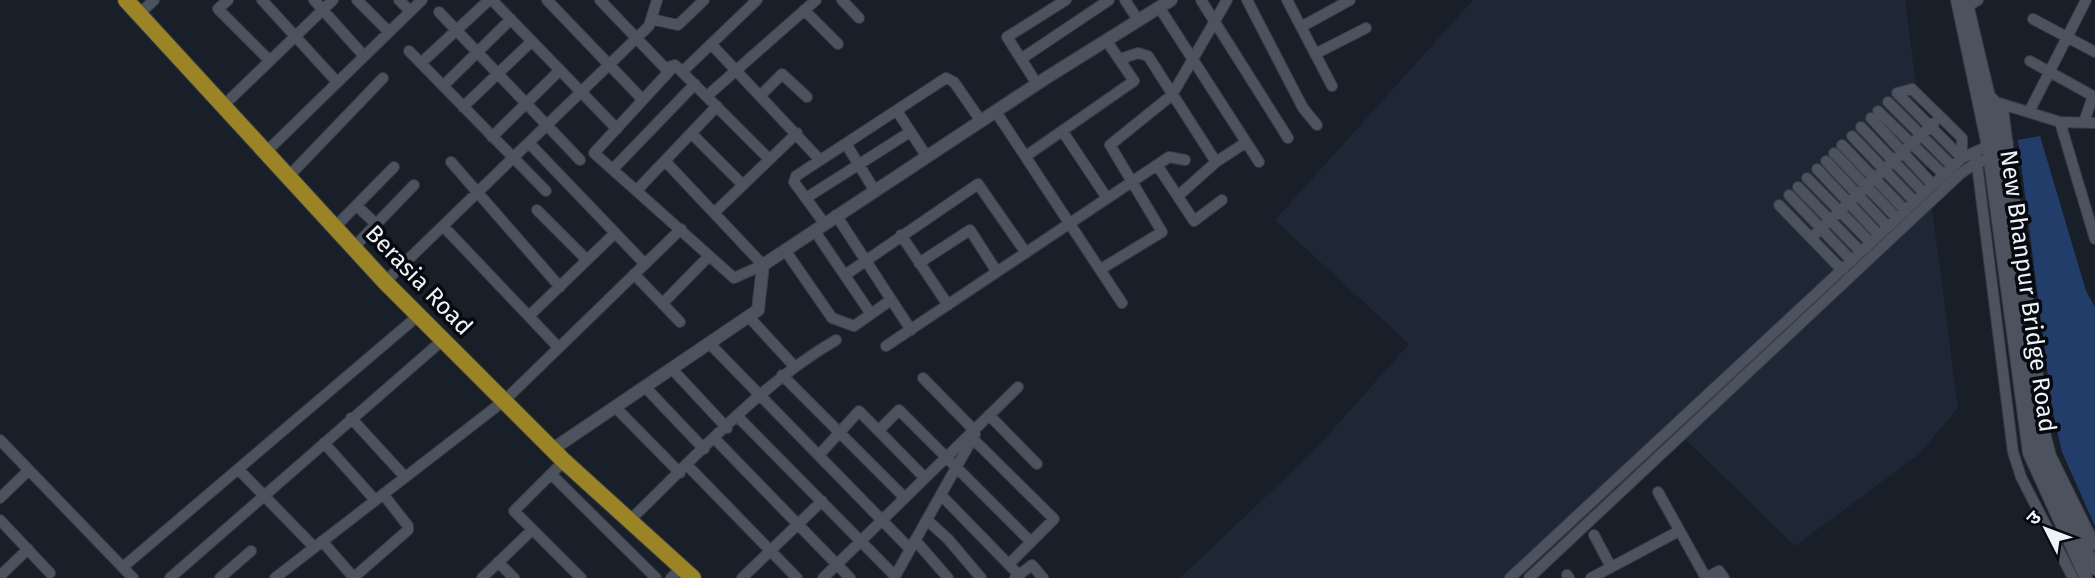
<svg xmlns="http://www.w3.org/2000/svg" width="2095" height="578" viewBox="0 0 2095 578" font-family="'Fira Sans','Noto Sans Devanagari',sans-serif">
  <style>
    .built { fill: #1e2736 }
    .green { fill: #233d6b }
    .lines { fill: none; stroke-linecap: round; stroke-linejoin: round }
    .minor-casing { stroke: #383c44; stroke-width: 12 }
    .tertiary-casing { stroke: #383c44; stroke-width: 14 }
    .primary-casing { stroke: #383c44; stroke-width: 18 }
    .minor { stroke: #4c535e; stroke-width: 10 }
    .tertiary { stroke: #4c535e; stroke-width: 12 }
    .primary { stroke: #9b8426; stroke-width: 16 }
    .labels { text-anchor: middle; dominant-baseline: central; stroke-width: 7; stroke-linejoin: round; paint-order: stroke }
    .street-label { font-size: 24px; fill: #eef3fa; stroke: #06090d }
  </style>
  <rect width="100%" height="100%" fill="#191f29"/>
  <path class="built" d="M1473,0H1905L1958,408L1919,454L1795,546L1683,437L1515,578H1180L1314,451L1409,344L1275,220Z"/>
  <path class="green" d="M2040,136L2086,291L2095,307V526L2062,452L2052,408L2018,140Z"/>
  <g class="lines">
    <g class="minor-casing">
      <path id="minor" d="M228,0L218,9L270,61
        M262,0L337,82
        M314,0L364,56
        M357,0L389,32
        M399,0L410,11
        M492,0L617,129
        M547,0L643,100
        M600,0L665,68L675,65L769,159
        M842,0L859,18
        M1125,0L1138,20
        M1201,0L1288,138
        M1247,0L1303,108L1317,125
        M1287,0L1332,86
        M1968,6L1978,0
        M1159,7L1259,162
        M804,10L838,44
        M439,12L580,160
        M139,14L154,0
        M651,19L678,25L704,0
        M2033,19L2095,52
        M1301,27L1350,0
        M711,44L820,160
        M409,51L546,191
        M1315,54L1366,28
        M1021,59L1109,0
        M1120,59L1138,53L1148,56L1216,162
        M2030,61L2093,96L2084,122
        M421,63L489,0
        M682,72L757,0
        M1037,84L1007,37L1066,0
        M443,86L511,19
        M1912,89L1962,138V158L1897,93Z
        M1989,95L2003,109L2046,437L2051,456L2095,545
        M707,96L816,0
        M760,96L782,74L807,97
        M1888,102L1953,167
        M1999,103L2060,122L2095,123
        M223,106L333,0
        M463,107L532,41
        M897,111L927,157
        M1878,111L1944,175
        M996,112L1122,303
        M2029,112L2086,0
        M1871,118L1933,185
        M2060,122L2095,239
        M1861,127L1924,193
        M1063,132L1107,198
        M692,134L743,185
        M1852,136L1915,202
        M492,137L560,70
        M529,143L645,264
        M846,144L875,191
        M1842,145L1906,211
        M267,151L422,0
        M1834,153L1897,218
        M1026,156L1134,81L1106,40
        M1976,156L2013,452L2021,477L2073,578
        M665,161L763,265L734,278L594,153L675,65
        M1826,161L1888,227
        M451,162L560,287
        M1157,165L1194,221L1222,200
        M613,169L695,84
        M1817,169L1879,235
        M289,176L383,78
        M1807,178L1871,243
        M1798,187L1861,252
        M637,190L717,106
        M1789,195L1852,261
        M1178,196L1216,162L1245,143
        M806,198L910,132
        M1779,205L1842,270
        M357,206L376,224
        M537,210L587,260
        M715,212L797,133
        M836,215L911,330
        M824,223L794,182L796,176L946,78L954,82L981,121
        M443,226L558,347
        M335,227L394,167
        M814,230L871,314
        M901,235L948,305
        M1811,238L1934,123
        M355,246L414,185
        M785,250L832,318L854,326L891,300
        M919,263L970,230L997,272
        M1101,269L1162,232L1110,145L1172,95L1227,0
        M634,274L680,322
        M845,275L978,184L1026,253
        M385,282L649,26L657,0
        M663,303L709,256
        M529,316L614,234
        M749,317L794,366
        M710,344L910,549
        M886,346L1169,157L1185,160
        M672,369L727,428
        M782,375L905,498
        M923,378L974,430
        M646,388L704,449
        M616,408L680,473
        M989,415L1037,464
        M738,417L895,576
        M351,418L405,477
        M879,430L899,410L1031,542
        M969,435L1054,519L1009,564
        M715,439L850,578
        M0,440L133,578
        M324,443L375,500
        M819,455L859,411L925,478
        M564,461L514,511L581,578
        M687,465L797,578
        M238,469L314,547
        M551,474L656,578
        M1658,492L1706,578
        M941,495L1019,575
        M0,498L29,470
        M0,520L50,573
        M927,520L948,539L981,578
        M628,522C694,459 757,386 836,340
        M1594,535L1611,567
        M915,540L948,578
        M322,541L354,578
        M498,562L514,578
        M123,567L419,315
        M1567,575L1569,578
        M0,576L28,549
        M170,578L445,338
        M220,578L251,551
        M275,578L505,400L681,229
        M353,578L408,530V526L383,494
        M482,578L532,530
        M671,578L682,567
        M742,578L822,501
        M823,578L1018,387
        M894,578L975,434
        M1015,578L1032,565L1043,578
        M1510,578L1962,158L1988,146L2008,143
        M1529,578L1960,174L1977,162L2010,156
        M1591,578L1679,531
        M1706,578L1719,571L1724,578"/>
    </g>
    <g class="tertiary-casing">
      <path id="tertiary" d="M1957,0L1988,146L2029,453L2086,578
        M1966,0L1994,118L2040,450L2095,569
        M553,449L758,310L763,265L1046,78L1171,0"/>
    </g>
    <g class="primary-casing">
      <path id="primary" d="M126,0L385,282L564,461L693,578"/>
    </g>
    <use href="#minor" class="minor"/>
    <use href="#tertiary" class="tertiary"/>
    <use href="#primary" class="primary"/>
  </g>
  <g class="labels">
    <g class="street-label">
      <text transform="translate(419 280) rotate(46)">Berasia Road</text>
      <text transform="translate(2028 291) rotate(82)">New Bhanpur Bridge Road</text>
    </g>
  </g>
  <g transform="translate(2046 529) rotate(312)" stroke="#06090d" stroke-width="5" paint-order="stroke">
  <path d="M0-5L12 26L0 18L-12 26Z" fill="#eef3fa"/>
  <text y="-10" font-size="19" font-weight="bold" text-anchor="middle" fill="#eef3fa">उ</text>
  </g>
</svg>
